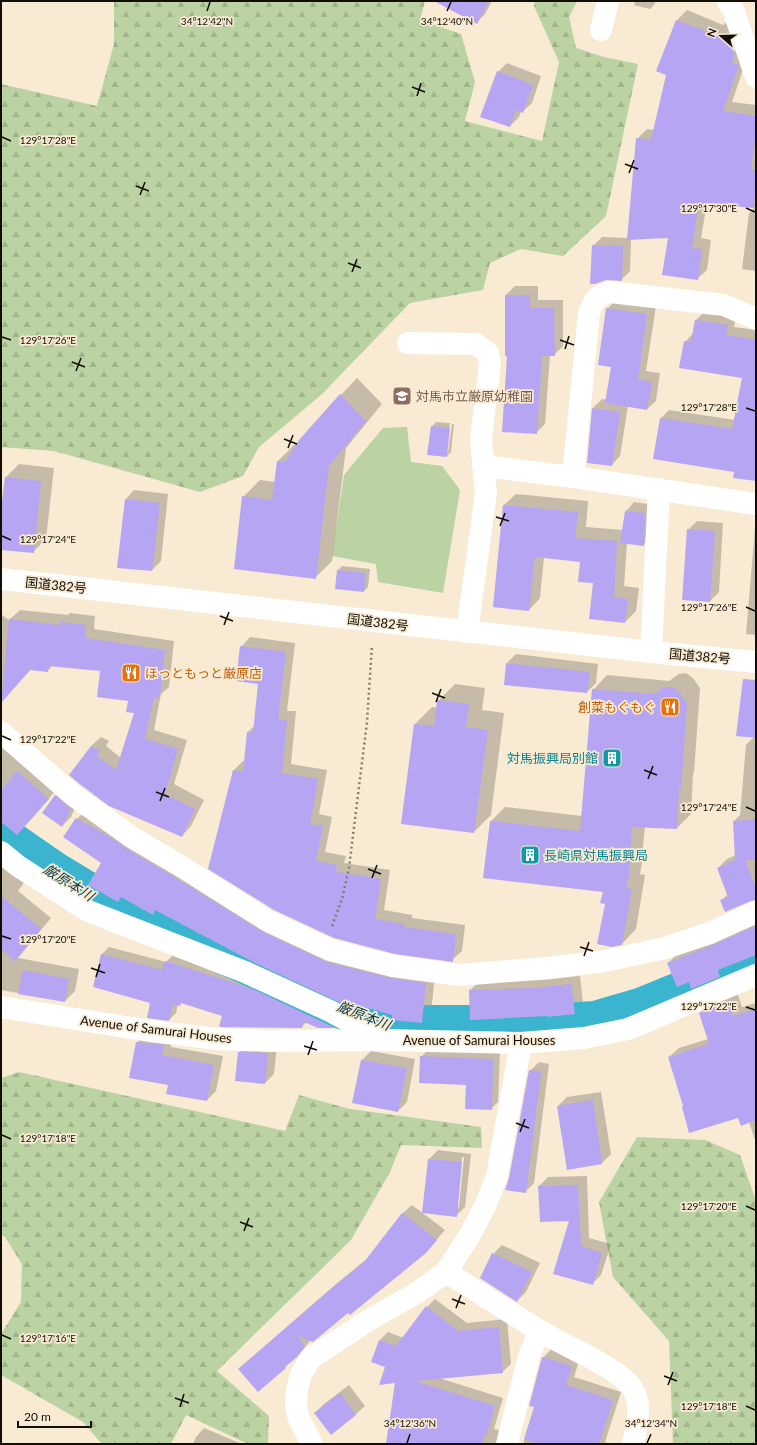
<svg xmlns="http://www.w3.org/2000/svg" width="757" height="1445" viewBox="0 0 757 1445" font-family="Lato,'Noto Sans JP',sans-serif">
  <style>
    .forest { fill: url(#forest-firs) }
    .pitch { fill: #bbd2a3 }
    .shadow { fill: #0003; fill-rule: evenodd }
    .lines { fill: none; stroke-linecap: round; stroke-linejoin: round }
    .river { stroke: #3bb5cf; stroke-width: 44 }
    .building { fill: #b6a5f2 }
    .path { stroke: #857c6c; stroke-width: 2.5; stroke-dasharray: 2 3; stroke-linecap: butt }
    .minor { stroke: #fff; stroke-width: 22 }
    .highway { stroke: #fff; stroke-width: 22 }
    .ticks { fill: none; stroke: #120e06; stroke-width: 1.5 }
    .labels { text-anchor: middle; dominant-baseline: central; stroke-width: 3.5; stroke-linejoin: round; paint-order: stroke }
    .education-label { font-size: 13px; fill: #785e54; stroke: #f8ead3; text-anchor: start }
    .street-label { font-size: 13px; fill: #120e06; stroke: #f8ead3 }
    .food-label { font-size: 13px; fill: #c56008; stroke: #f8ead3; text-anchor: start }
    .culture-label { font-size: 13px; fill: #0d838f; stroke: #f8ead3; text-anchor: end }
    .water-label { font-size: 14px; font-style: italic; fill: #053d48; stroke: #f8ead3 }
    .ticks-label { font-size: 10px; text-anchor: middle; fill: #120e06; stroke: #f8ead3; stroke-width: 3.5; stroke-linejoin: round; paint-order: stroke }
  </style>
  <defs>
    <pattern id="forest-firs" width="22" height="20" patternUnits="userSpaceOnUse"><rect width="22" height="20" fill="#bbd2a3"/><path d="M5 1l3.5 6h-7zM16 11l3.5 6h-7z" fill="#a0b38b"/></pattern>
  </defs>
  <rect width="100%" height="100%" fill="#f8ead3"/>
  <path class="forest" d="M114,1H425L420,20L461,34L475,82L465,121L542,141L559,62L534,6L535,1H577L569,17L576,48L604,57L638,64L606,216L563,256L521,249L490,263L483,290L410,303L321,395L259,447L243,476L200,492L54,451L1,447V84L97,106L114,44Z
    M19,1072L285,1131L299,1095L350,1109L481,1127L482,1148L401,1145L390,1172L351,1240L217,1371L269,1416L268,1444H248L186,1415L171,1444H105L101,1443L83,1422L1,1375V1334L21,1302L22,1264L5,1237L1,1235V1078Z
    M637,1137L705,1140L740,1155L756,1201V1444H673L669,1341L613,1277L599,1202Z"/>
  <path class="pitch" d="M407,427L411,462L442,466L460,490L443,593L378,582L376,564L332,556L344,475L383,428Z"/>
  <path class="shadow" d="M451,1H492L485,14L476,23Z
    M635,1H656L654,5L650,9L634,5Z
    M687,10L723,25L725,23L739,27L748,55L732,102L756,105V271L742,269L749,213L755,207L707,203L701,238L711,240L707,270L697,279L669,237L631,239L630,271L621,280L593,246L602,237L628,238L637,139L647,129L655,130L667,75L657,71L677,20Z
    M507,63L541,76L532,103L523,111H521L519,117L510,126L498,72Z
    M515,286H538V300H563V346L554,355H550L545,424L536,433L508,355L506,295Z
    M616,300L656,306L646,371L660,373L656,401L647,409L628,406L620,456L612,465L588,462L593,408L602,399L607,400L613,366L607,309Z
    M705,311L736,317L734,327L756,330V480L735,471L661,418L669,410L735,420L743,378L685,342L694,332L696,320Z
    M357,378L382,404L346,448L332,561L315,578L243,497L260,480L275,482L278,461L295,444L297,445L341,395Z
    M436,422L450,423L446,453H448L452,424H454L451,452L447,456L432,426Z
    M19,464L54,468L46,539L33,552L1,549V519L6,477Z
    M134,490L168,494L161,561L152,570L126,499Z
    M516,494L588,501L586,527L623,530L626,511L634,502L654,505L652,536L643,545L627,543L624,586L639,588L636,611L625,622L594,582L581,561L544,557L540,598L529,610L504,505Z
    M756,516V635L746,634Z
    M697,521L723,523L719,592L710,601L688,530Z
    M342,566L370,569L368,587L364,591L336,588L338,570Z
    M20,610L68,615L70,613L95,616L94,629L174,641L169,687L161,694L154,730L187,740L174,784L204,800L191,826L182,836L110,805L91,746L101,737L109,741L106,746L121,758L135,713L129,700L101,670L53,665L48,670L31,669L1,703V614L10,621V619Z
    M250,637L295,643L287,711H296L291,764L327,770L319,814L332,817L325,852L346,856L344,863L390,870L384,910L412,915V918L465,925L462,951L452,960L396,953L234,770L243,761H245L248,732L255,725L259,683L241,647Z
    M516,654L598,664L596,683L587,692L507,663Z
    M686,673L693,678L700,688L694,773L693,774L691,814L677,828L645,826L642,857H643L640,874L645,875L636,929L622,944L606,903L604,891L491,821L505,807L582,816L593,690L607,675L669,681L679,674Z
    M455,684L485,688L482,710L504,713L491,815L474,832L402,823L415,724L432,707L438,708V701Z
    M756,691V899L721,901L728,894L718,868L727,859L736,855L734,821L740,815L746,745L754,737Z
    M1,735L57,789L26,825L1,820Z
    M64,787L79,800L71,817L62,826L55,796Z
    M86,810L272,924L435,975L431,1013L422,1022L393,1015L352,1002L349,1006L157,909L152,914L122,897L118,901L103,862L77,819Z
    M1,859L27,878L18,891L51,918L18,958L79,969L75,991L65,1001L1,990Z
    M756,922V954L728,965V967L719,976L689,981L668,963L677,954Z
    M109,947L166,962L173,955L341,1021L335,1027H318L307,1022L301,1027L224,1015L182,1002L179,1005L178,1004L176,1013L169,1020L152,1002L94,986L102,954Z
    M580,976L583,1004L574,1013L470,990L479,982L544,980Z
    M737,992L742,1007L756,1003V1143L749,1122L739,1117L684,1105L669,1057L679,1048L708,1039L700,1013L709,1004Z
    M146,1034L172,1037L171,1047L223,1056L216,1091L207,1100L169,1084L137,1043Z
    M248,1044L277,1045L274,1074L265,1083L239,1053Z
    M428,1050L500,1052L498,1102L491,1109L467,1084L421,1057Z
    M371,1051L415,1059L407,1102L398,1111L353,1102L362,1060Z
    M539,1062L549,1064L534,1183L525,1192L510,1178L530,1071Z
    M601,1092L611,1154L602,1163L558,1106L567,1097Z
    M438,1150L471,1154L465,1207L456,1216L429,1159ZM462,1157H464L459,1207H457Z
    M587,1176L589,1238L611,1244L601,1275L592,1284L570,1220L539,1186L548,1177Z
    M412,1205L445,1230L425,1253L311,1340L296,1357L239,1369L336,1284L369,1257L403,1213Z
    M502,1245L540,1263L526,1292L517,1301L493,1254Z
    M435,1299L467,1323L507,1319L511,1364L502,1372L439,1378L503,1398L494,1429L503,1431L506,1444H387L396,1382L386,1366L380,1340L388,1332L404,1338L427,1307Z
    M551,1349L580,1358L574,1377L621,1392L605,1442L608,1444H523L535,1407L543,1358Z
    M349,1385L365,1406L356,1414L331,1433L315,1413L324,1404Z
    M204,1428L242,1444H193L196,1437Z"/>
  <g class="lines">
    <path class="river" d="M1,837L53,873L101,902L216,948L342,1007L394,1027H531L595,1023L643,1009L694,988L756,960"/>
  </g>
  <path class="building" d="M434,1H489L477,24Z
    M676,20L714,34L715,32L729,37L735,54L732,63L739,65L723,111L756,116V130L751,169L756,170L754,208L699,203L692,248L702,249L698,280L662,275L668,238L627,240L636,138L651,140L666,75L656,71Z
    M497,71L533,85L523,113L516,110L510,127L480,117Z
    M592,245L623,246L622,281L606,280L595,284H590Z
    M505,295H530V308H554L555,356H542L537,434L502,432L507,356H505Z
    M606,308L647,314L638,379L652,382L647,410L605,403L611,367L598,365Z
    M695,320L728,325L726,335L756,340V481L733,478L734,472L653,459L660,418L732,429L742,378L679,368L684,341L691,342Z
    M340,394L366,421L329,466L316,579L234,569L242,496L272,500L277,461L285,462L299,440Z
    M592,408L620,412L612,466L587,463Z
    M431,426L450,428L447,457L427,455Z
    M5,477L41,481L34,553L1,550V509Z
    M125,499L160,503L152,571L117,568Z
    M503,505L578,512L575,538L617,541L614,597L628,599L625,623L589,619L593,583L578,582L580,562L535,557L529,611L493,607Z
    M625,511L645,513L644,546L620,543Z
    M687,529L715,531L710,602L682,600Z
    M337,570L366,573L364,592L335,589Z
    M9,619L59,625L60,622L86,625L85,638L165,650L160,697H154L145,739L178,749L165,794L195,809L182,837L109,806L81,785L69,775L91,746L100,751L97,756L116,770L134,713L126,712L128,701L97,697L100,671L49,666L48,672L30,670L1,703Z
    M240,646L286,652L278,720H287L282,773L318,779L310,824L323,826L316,861L337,865L336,872L381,879L375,919L404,924L403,927L456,934L453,962L395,954L334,938L274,910L208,869L233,770L243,772L247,732H253L258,684L236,681Z
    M506,663L590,672L587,693L504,685Z
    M743,679L756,680V738L736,736Z
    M664,687H672L676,689L687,703L681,788H679L677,829L632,827L629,871H630L626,888L632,889L622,945L611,947L597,944L605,904L600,903L603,892L483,878L490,821L580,831L592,689L654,694Z
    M437,700L469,704L466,727L488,730L474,833L401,824L414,724L434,726Z
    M17,771L49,799L17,835L1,822V790Z
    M55,795L71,809L62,827L42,813Z
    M76,818L110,837L127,849L173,876L263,932L327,962L390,978L426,983L422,1023L392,1020V1015L351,1003L349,1007L257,964L155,910L153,915L121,897L118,902L88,885L101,863L63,837Z
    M756,819V860H745L756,888V900L751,901L725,912L720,900L728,897L717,868L735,860L733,821Z
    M1,896L41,929L15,961L1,949Z
    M756,926V955L718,970L720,977L691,989L689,982L677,987L667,963L715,944Z
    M101,954L162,970L165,961L253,989L335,1028H318L304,1022L302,1028L222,1027L219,1026L222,1016L181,1003L180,1006L173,1004L169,1021L147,1018L150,1003L93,987Z
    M23,970L69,979L65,1002L18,994Z
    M571,984L575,1014L547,1017V1016L470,1020L469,990L534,988Z
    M728,1001L733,1016L756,1009V1120L741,1126L738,1118L689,1133L682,1107L683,1106L668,1057L709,1044L699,1013Z
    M136,1042L164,1045L162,1055L214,1065L207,1101L166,1094L168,1085L129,1078Z
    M238,1052L268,1053L265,1084L235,1081Z
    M420,1056L493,1059L492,1110L465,1109L466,1085L419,1083Z
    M361,1060L407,1068L398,1112L352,1103Z
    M529,1070L541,1072L526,1193L505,1190L509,1178Z
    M593,1100L602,1164L567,1170L557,1106Z
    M428,1159L462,1162L457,1217L422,1213Z
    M578,1185L581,1246L602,1253L593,1285L553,1274L569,1221L540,1222L538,1186Z
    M402,1213L437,1240L426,1253L350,1315L348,1313L313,1342L298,1336L305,1347L297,1357L285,1367L286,1368L258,1392L238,1369L326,1293L364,1262Z
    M492,1253L532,1272L517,1302L480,1278Z
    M426,1306L458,1331L499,1327L503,1373L415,1381L495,1406L487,1434H485L482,1444H386L395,1383L379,1385L385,1367L371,1362L379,1340L396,1346Z
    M542,1357L572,1366L566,1385L613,1400L599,1444H538L524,1439L534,1407L529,1406Z
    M340,1393L356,1415L331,1435L314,1413Z"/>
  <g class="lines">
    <path class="path" d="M332,926L342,899L349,868L367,722L372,645"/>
    <path class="minor" d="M728,1L734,12L756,77
      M601,30L608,1
      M408,343L476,344L488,353L490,364L481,439L486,493L467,632
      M483,466L573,477L756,504
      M573,477L589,313C594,300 596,296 610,292L724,305L756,319
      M651,652L659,489
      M1,732L73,795L133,838L179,865L268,921L330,950L393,966L459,975L547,968L605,961L665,948L710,933L756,912
      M1,852L18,866L88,911L245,972L330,1011L382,1039
      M1,1007L150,1031L218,1039L272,1041L383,1040L521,1043L584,1038L628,1029L756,975
      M446,1272C478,1292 509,1312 542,1332C563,1345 620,1369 632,1388C643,1405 637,1426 633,1444
      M312,1444L299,1419L296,1406L297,1390L301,1374L311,1358L372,1318L418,1292L446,1272L470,1235L486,1204L497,1176L521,1043
      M507,1444L529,1356L535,1342L543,1332"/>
    <path class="highway" d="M1,579L651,652L756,662"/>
  </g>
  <path class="ticks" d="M207,11L210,2M447,11L451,2M412,87L425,92M417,96L421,83M2,137L11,141M625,164L638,169M629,173L634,160M136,186L149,191M140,195L145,182M746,208L755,212M348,263L361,268M352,272L357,259M2,337L11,340M560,340L574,345M565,349L569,336M72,362L85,367M76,371L81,358M746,408L755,411M284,439L297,444M288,448L293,435M496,517L509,521M500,526L505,513M2,536L11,540M746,607L755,611M220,616L233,621M224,625L229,612M432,693L445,698M436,702L441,689M2,736L11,740M644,770L657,775M648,779L653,766M156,792L169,797M160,801L165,788M746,807L755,811M368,869L381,874M372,878L377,865M2,936L11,939M580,947L593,951M584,956L589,942M91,968L105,973M96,977L100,964M746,1007L755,1010M304,1046L317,1050M308,1055L313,1041M516,1123L529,1128M520,1132L525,1119M2,1135L11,1139M746,1206L755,1210M240,1222L253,1227M244,1231L249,1218M452,1299L465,1304M456,1308L461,1295M2,1335L11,1339M664,1376L677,1381M668,1385L673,1372M175,1398L189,1403M746,1406L755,1410M180,1407L184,1394M407,1443L410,1434M647,1443L651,1434"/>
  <defs>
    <g id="school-square" transform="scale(1)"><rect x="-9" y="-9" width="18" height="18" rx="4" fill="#8d6e63" stroke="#f8ead3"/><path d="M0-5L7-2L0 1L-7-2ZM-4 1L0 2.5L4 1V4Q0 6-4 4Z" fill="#fff"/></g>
    <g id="restaurant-square" transform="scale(1)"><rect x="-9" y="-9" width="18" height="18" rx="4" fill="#e8710a" stroke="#f8ead3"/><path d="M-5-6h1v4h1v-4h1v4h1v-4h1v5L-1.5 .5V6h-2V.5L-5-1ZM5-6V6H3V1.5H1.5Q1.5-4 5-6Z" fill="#fff"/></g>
    <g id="building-square" transform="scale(1)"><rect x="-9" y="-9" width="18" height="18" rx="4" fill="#0f9aa8" stroke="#f8ead3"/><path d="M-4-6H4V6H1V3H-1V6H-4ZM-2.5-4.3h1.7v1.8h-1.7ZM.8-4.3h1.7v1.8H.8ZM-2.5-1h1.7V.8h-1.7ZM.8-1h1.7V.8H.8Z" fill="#fff"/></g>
  </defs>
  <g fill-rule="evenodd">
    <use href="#school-square" x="402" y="396"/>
    <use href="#restaurant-square" x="131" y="673"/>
    <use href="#restaurant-square" x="670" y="707"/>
    <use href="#building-square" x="612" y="758"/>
    <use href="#building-square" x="530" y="855"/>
  </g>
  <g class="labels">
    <g class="education-label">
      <text x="416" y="396">対馬市立厳原幼稚園</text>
    </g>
    <g class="street-label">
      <text transform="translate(56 585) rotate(6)">国道382号</text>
      <text transform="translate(378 622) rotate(7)">国道382号</text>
      <text transform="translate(700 656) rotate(5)">国道382号</text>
      <text transform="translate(156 1029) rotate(7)">Avenue of Samurai Houses</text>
      <text x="479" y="1040">Avenue of Samurai Houses</text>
    </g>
    <g class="food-label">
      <text x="145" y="673">ほっともっと厳原店</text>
      <text x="656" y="707" text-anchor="end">創菜もぐもぐ</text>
    </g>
    <g class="culture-label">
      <text x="598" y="758">対馬振興局別館</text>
      <text x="544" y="855" text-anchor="start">長崎県対馬振興局</text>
    </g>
    <g class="water-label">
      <text transform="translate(69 882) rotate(32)">厳原本川</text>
      <text transform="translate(364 1015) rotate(21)">厳原本川</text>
    </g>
  </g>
  <g class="ticks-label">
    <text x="207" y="25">34°12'42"N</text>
    <text x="447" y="25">34°12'40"N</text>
    <text x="48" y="144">129°17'28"E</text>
    <text x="709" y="212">129°17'30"E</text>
    <text x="48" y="344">129°17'26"E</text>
    <text x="709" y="411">129°17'28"E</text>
    <text x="48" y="543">129°17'24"E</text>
    <text x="709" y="611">129°17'26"E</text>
    <text x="48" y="743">129°17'22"E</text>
    <text x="709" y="811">129°17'24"E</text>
    <text x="48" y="943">129°17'20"E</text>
    <text x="709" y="1010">129°17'22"E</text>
    <text x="48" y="1142">129°17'18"E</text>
    <text x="709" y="1210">129°17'20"E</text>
    <text x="48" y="1342">129°17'16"E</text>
    <text x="709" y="1410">129°17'18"E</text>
    <text x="410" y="1427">34°12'36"N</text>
    <text x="651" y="1427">34°12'34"N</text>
  </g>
  <rect width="757" height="1445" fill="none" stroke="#120e06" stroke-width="4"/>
  <g transform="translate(721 36) rotate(290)" stroke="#f8ead3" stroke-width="3" paint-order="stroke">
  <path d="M0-3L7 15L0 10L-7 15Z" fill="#120e06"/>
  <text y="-6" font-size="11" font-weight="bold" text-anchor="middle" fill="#120e06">N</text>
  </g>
  <path d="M18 1421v6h73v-6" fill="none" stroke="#120e06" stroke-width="2"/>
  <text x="24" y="1421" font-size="12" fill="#120e06" stroke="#f8ead3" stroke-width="3" paint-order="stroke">20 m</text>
</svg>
